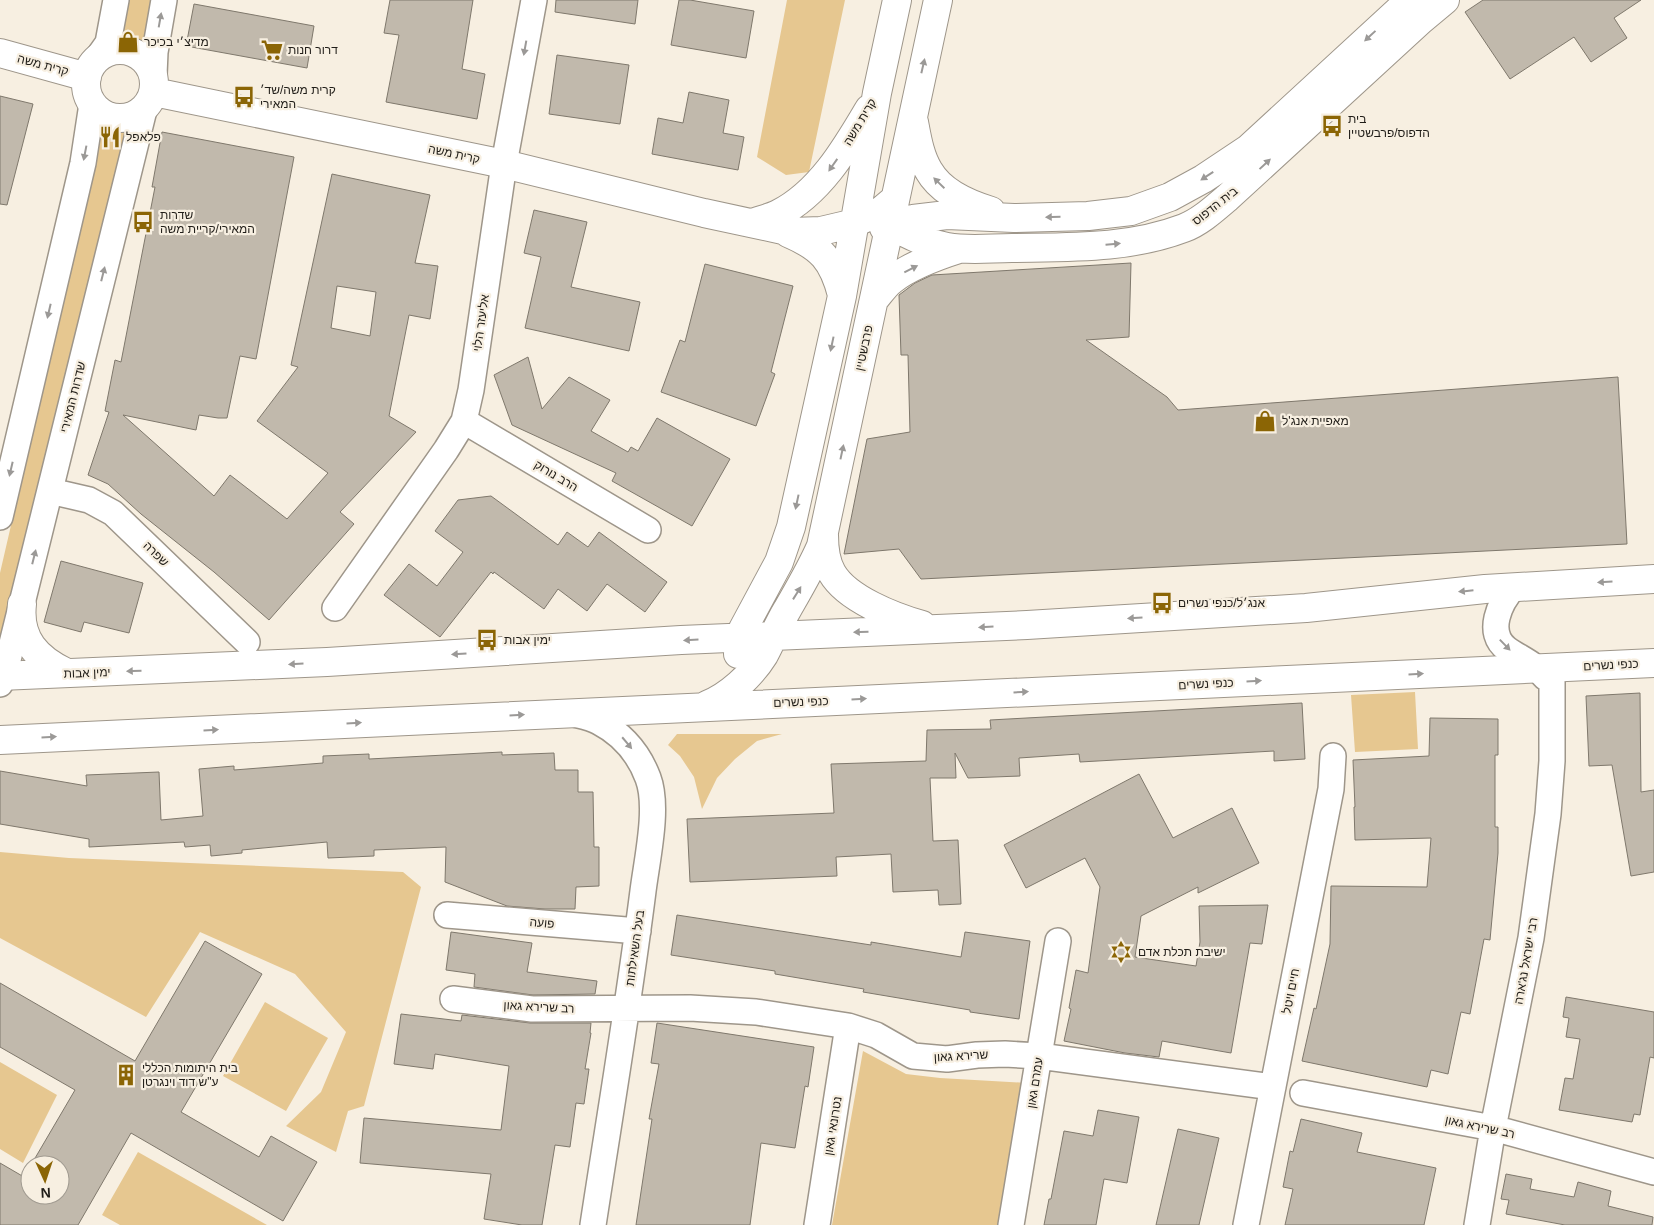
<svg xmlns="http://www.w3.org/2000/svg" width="1654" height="1225" viewBox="0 0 1654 1225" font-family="Helvetica,'Noto Sans Hebrew',sans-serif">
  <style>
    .green { fill: #e6c790 }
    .building { fill: #c1b9ac; stroke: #7f786c; fill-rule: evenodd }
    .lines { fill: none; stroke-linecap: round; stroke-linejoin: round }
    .street-casing { stroke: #9e968a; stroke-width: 28 }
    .secondary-casing { stroke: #9e968a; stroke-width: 30 }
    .street { stroke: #fff; stroke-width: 25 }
    .secondary { stroke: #fff; stroke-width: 28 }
    .oneway { fill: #9b9997 }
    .labels { text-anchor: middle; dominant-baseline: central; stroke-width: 4.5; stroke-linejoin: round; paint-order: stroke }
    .poi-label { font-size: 12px; fill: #201d18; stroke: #f7efe1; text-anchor: start }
    .street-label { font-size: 12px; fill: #201d18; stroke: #f7efe1 }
  </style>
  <rect width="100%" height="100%" fill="#f7efe1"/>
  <path class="green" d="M128,0H152L143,47L119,39Z
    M787,0H845L809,172L786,175L757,157Z
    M103,127C112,130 119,132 128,129L0,654V573Z
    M1415,692L1418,749L1355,752L1351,695Z
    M677,734H782L757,741L735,759L717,778L702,809L694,777L680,756L668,745Z
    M0,852L69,858L403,872L421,887L364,1106L348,1111L336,1152L286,1126L321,1092L346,1032L295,974L200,932L146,1017L0,938Z
    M265,1002L328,1038L286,1111L223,1076Z
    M863,1051L906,1074L940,1078L1027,1083L1003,1225H832Z
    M0,1062L57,1095L23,1163L0,1149Z
    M138,1152L267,1225H120L102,1215Z"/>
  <path class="building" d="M390,0H473L462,69L485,74L477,119L386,102L399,35L384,33Z
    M556,0H638L635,24L555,12Z
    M679,0H690L754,11L746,58L671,45Z
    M1483,0H1641L1614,18L1627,38L1591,62L1574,37L1510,79L1465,12Z
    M194,4L314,26L307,68L186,46Z
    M557,55L629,65L620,124L549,114Z
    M689,92L729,100L723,133L744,137L738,170L652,154L658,118L683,123Z
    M0,96L33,104L7,205L0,204Z
    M162,132L294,157L256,359L240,356L227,418H218L199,415L196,430L123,415L214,496L230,475L287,519L328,473L257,421L298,367L291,365L332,174L430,195L415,263L438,266L430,319L409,315L389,416L416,432L340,512L354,524L269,620L214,572L141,514L108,484L88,475L109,412L105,411L115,360L121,362L155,187H152ZM337,286L376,292L370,336L331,328Z
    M534,210L587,222L571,287L640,302L629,351L525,328L541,257L524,253Z
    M1131,263L1129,337L1086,340L1167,397L1178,410L1618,377L1627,544L921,579L899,549L844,554L867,439L910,432L908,355H901L899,295L915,283L932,275Z
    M705,264L793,286L771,372L775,374L756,426L661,392L680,340L685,342Z
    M528,357L542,409L569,377L610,400L591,431L628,452L631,447L638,451L657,418L730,459L692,526L612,481L616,473L512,425L494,375Z
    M491,496L558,545L567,532L588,547L599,532L667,582L645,612L607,584L587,611L558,589L544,609L494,572L493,574L491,572L440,637L384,595L409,564L437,586L463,552L435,531L458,500Z
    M61,561L143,583L129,633L84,622L81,632L44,622Z
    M1640,693L1641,792L1654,790V872L1631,876L1612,765L1589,766L1586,696Z
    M1302,703L1305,759L1274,761V751L1080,762L1079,754L1019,758L1020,776L968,778L955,753L956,778H930L933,841L958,840L961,904L939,905L938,890L893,892L891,854L836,857L837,876L690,882L687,819L834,813L831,764L926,761L927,730L991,729L990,720Z
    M1430,718L1498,719V755H1495V827H1498V853L1490,940L1484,939L1470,1014L1461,1012L1448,1074L1431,1070L1427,1087L1302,1061L1314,1008L1316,1009L1330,944L1331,886L1427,887L1431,838L1355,840L1354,807H1355L1353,760L1429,756Z
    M502,752V755L554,753L555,770H578V792H593L594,847H599V886L576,887L575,909H545L507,906L445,882L446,847L374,850V856L328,858L327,842L242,850V853L211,856L210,845L185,847L184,842L89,847V839L0,824V771L87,786L86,775L159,772L161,820L203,816L199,769L234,766V770L323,763V756L369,754V759Z
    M1139,774L1173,838L1232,808L1259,863L1198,893V887L1141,916L1135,957L1196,966L1200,942L1199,906L1268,905L1262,944L1250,943L1231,1053L1162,1041L1159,1057L1125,1053L1064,1041L1071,1009L1069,1008L1076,970L1088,973L1100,887L1085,858L1026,888L1004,845Z
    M677,915L871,945V942L961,957L965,932L1030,941L1019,1019L970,1012V1010L863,992L864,989L775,974V971L671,955Z
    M451,932L532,943L527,972L597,981L595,994L533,995L474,987L475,974L446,970Z
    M205,941L262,974L181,1112L259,1157L271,1136L317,1162L283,1221L131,1133L78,1225H0V1163L24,1177L30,1167V1195H60V1165H31L75,1090L0,1047V983L135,1061Z
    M1566,997L1654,1012V1058L1650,1057L1640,1115L1634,1114L1632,1122L1559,1110L1565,1078L1573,1079L1580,1039L1566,1037L1569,1018L1563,1017Z
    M401,1014L461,1021L462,1015L530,1023H591L590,1033H591L585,1069H589L584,1104L576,1103L570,1147L555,1145L542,1225H522L484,1219L491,1174L360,1163L364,1118L501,1130L509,1066L435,1054L433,1069L394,1064Z
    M657,1023L814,1047L808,1087L805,1086L795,1148L761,1143L750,1225H636L652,1119H649L659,1064L651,1063Z
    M1098,1110L1139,1117L1127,1183L1104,1179L1096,1225H1044L1049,1199H1051L1064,1131L1093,1136Z
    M1301,1119L1362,1133L1357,1152L1436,1168L1424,1225H1285L1293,1189L1283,1187L1290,1151L1293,1152Z
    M1178,1129L1219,1138L1199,1225H1156Z
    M1506,1174L1532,1179L1530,1189L1574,1197L1578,1182L1611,1191L1608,1206L1653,1217L1652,1225H1565L1506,1214L1509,1200L1501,1199Z"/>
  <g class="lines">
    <g class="street-casing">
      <path id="street" d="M96,60L108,43L116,0
        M154,75L155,52L164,0
        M464,421L648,530
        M50,491L89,500L113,513L247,642
        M0,517L83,163L92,104
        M1514,587C1500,602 1485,633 1507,649C1521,659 1534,663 1545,677
        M335,608L446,450L464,421L471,390L504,164L534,0
        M0,684L4,676L144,110
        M574,714C582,716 592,718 599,722C622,734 639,754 648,778C659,807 647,859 643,891C629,1002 610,1114 593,1225
        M447,915L638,931
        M453,999L532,1009L690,1008L756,1012L848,1026L876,1035L913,1056L947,1059L977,1055L1005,1054L1039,1056L1273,1087
        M1303,1093L1493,1128L1654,1172
        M817,1225L848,1026
        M1011,1225L1058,941
        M1246,1225L1331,789L1333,756
        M1477,1225L1493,1128L1531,938L1548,814L1552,761V668"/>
    </g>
    <g class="secondary-casing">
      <path id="secondary" d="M86 84a34 34 0 1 1 68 0a34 34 0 1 1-68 0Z
        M0,53L87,77
        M154,92L504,164L704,213L792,232L821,231L855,223L882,210L895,199
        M914,122C917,138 920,157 929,171C941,192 968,204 991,211
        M876,214C897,231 921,242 947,247C968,251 991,248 1012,248C1070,247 1129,249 1184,228C1200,222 1214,209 1227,198L1421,20L1445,0
        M752,223C760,220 770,218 778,214C820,193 846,148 869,109
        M884,228L901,221L913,219L947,215L1014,218L1088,216L1131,211L1170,197L1203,179L1248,149L1410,0
        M788,233C821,247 833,260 842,295
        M874,300C880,293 885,285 892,280C911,265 937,256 959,249
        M824,535C824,549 825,561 832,573C847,599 894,617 922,625
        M22,604C18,639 37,659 67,673
        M738,654L739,637L743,629L779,562L791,527L842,296L877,93L897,0
        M0,676L327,662L681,640L1027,625L1306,608L1485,589L1654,579
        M707,705C729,696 751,676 764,655C772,640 778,625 787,610C799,589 811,569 821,546L938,0
        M0,740L1654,663"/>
    </g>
    <use href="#street" class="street"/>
    <use href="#secondary" class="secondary"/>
  </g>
  <defs><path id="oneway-solid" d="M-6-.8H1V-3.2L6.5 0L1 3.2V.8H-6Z" transform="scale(1.25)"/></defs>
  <g class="oneway">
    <use href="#oneway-solid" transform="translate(160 20) rotate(-80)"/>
    <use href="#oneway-solid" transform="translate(1370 36) rotate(137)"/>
    <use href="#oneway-solid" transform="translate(525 48) rotate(100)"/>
    <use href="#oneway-solid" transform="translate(923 66) rotate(-77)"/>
    <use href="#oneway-solid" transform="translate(85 153) rotate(101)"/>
    <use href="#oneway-solid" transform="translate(1265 164) rotate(-43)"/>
    <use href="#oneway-solid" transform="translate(833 165) rotate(125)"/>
    <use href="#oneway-solid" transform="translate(1207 176) rotate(147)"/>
    <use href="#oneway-solid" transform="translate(939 183) rotate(-136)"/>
    <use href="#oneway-solid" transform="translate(1053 217) rotate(179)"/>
    <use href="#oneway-solid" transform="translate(1113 244) rotate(-5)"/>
    <use href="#oneway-solid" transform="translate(911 269) rotate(-27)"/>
    <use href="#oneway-solid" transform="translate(103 274) rotate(-76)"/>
    <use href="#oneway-solid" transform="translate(49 311) rotate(103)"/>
    <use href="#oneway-solid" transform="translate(832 344) rotate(102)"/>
    <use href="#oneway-solid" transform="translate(842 452) rotate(-78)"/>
    <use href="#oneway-solid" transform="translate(11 469) rotate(103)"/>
    <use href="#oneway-solid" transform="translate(797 502) rotate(102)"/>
    <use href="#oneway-solid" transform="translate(34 557) rotate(-76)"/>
    <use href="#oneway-solid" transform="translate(1605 582) rotate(177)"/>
    <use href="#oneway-solid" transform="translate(1466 591) rotate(174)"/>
    <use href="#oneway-solid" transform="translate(797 593) rotate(-58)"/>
    <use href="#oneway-solid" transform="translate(1135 618) rotate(177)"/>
    <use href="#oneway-solid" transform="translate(986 627) rotate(177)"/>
    <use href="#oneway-solid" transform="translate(861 632) rotate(178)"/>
    <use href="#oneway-solid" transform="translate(691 640) rotate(177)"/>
    <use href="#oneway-solid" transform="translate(1505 645) rotate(46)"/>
    <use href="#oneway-solid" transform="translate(459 654) rotate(176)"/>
    <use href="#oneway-solid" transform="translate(296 664) rotate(177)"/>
    <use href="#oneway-solid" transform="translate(134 671) rotate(178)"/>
    <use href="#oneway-solid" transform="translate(1416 674) rotate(-3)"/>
    <use href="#oneway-solid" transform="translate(1254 681) rotate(-3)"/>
    <use href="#oneway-solid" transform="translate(1021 692) rotate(-3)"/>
    <use href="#oneway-solid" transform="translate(859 699) rotate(-3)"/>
    <use href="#oneway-solid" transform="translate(517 715) rotate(-3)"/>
    <use href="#oneway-solid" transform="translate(354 723) rotate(-3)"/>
    <use href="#oneway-solid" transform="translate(211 730) rotate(-3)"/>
    <use href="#oneway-solid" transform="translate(49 737) rotate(-3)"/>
    <use href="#oneway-solid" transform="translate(627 743) rotate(50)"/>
  </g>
  <defs>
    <g id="shop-bare" transform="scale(1.725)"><path d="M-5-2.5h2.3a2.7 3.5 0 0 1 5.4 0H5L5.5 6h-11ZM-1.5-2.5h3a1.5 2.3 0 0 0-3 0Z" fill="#8b6505" stroke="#f7efe1" stroke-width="2.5" paint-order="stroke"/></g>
    <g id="supermarket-bare" transform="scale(1.725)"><path d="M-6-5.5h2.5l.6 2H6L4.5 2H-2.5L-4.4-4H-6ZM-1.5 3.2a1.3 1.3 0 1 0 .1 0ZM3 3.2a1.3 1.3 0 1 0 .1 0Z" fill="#8b6505" stroke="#f7efe1" stroke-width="2.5" paint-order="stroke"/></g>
    <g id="bus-bare" transform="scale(1.725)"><path d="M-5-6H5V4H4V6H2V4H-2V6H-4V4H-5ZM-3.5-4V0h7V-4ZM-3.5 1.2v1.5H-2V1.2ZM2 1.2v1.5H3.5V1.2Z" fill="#8b6505" stroke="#f7efe1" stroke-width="2.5" paint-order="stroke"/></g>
    <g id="restaurant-bare" transform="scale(1.725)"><path d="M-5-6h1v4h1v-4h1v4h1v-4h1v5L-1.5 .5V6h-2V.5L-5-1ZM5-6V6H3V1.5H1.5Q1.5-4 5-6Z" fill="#8b6505" stroke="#f7efe1" stroke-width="2.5" paint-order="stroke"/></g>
    <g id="synagogue-bare" transform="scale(1.725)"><path d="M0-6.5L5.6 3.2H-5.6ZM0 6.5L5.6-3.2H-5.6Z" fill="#8b6505" stroke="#f7efe1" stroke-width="2.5" paint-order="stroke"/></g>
    <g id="building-bare" transform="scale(1.725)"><path d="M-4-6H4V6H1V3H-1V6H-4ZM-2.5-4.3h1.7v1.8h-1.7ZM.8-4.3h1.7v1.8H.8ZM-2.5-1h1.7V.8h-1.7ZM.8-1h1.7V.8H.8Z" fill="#8b6505" stroke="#f7efe1" stroke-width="2.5" paint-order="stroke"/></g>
  </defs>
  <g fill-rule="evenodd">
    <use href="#shop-bare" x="128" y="42"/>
    <use href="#supermarket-bare" x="272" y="50"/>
    <use href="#bus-bare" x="244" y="97"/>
    <use href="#bus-bare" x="1332" y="126"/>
    <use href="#restaurant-bare" x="110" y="137"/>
    <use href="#bus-bare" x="143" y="222"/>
    <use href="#shop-bare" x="1265" y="421"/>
    <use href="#bus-bare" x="1162" y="603"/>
    <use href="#bus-bare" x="487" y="640"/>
    <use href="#synagogue-bare" x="1121" y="952"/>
    <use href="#building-bare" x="126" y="1075"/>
  </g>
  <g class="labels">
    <g class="poi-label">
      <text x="144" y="42">מדיצ׳י בכיכר</text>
      <text x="288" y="50">דרור חנות</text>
      <text x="260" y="90">קרית משה/שד׳<tspan x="260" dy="14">המאירי</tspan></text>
      <text x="1348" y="119">בית<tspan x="1348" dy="14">הדפוס/פרבשטיין</tspan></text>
      <text x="126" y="137">פלאפל</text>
      <text x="160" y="215">שדרות<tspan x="160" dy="14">המאירי/קריית משה</tspan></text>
      <text x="1282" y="421">מאפיית אנג'ל</text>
      <text x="1178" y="603">אנג׳ל/כנפי נשרים</text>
      <text x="504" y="640">ימין אבות</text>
      <text x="1138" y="952">ישיבת תכלת אדם</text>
      <text x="142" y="1068">בית היתומות הכללי<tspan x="142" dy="14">ע"ש דוד וינגרטן</tspan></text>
    </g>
    <g class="street-label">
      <text transform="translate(43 65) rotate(15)">קרית משה</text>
      <text transform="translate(860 122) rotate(-59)">קרית משה</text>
      <text transform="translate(454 154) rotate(12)">קרית משה</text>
      <text transform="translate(1215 206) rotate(-38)">בית הדפוס</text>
      <text transform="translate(481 323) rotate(-82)">אליעזר הלוי</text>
      <text transform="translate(864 348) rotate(-78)">פרבשטיין</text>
      <text transform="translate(73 397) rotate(-76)">שדרות המאירי</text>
      <text transform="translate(556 476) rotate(31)">הרב נורוק</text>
      <text transform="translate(156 554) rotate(44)">שפרה</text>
      <text transform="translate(1611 665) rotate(-3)">כנפי נשרים</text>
      <text transform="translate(87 673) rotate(-2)">ימין אבות</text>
      <text transform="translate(1206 684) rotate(-3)">כנפי נשרים</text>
      <text transform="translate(801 702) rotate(-2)">כנפי נשרים</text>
      <text transform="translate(542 923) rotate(5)">פועה</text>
      <text transform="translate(635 948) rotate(-82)">בעל השאילתות</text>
      <text transform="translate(1526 961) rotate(-80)">רבי ישראל נג'ארה</text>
      <text transform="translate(1291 991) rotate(-79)">חיים ויטל</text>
      <text transform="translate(539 1007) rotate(3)">רב שרירא גאון</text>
      <text transform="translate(961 1056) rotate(-3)">שרירא גאון</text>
      <text transform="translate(1035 1083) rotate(-81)">עמרם גאון</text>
      <text transform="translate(833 1126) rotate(-81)">נטרונאי גאון</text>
      <text transform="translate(1480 1127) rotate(12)">רב שרירא גאון</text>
    </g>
  </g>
  <g transform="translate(45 1180) rotate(177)"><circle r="24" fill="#f7efe1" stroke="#a19b91"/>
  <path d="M0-4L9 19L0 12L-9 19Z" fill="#8b6505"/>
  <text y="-8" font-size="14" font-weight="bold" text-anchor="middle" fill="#201d18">N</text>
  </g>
</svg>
